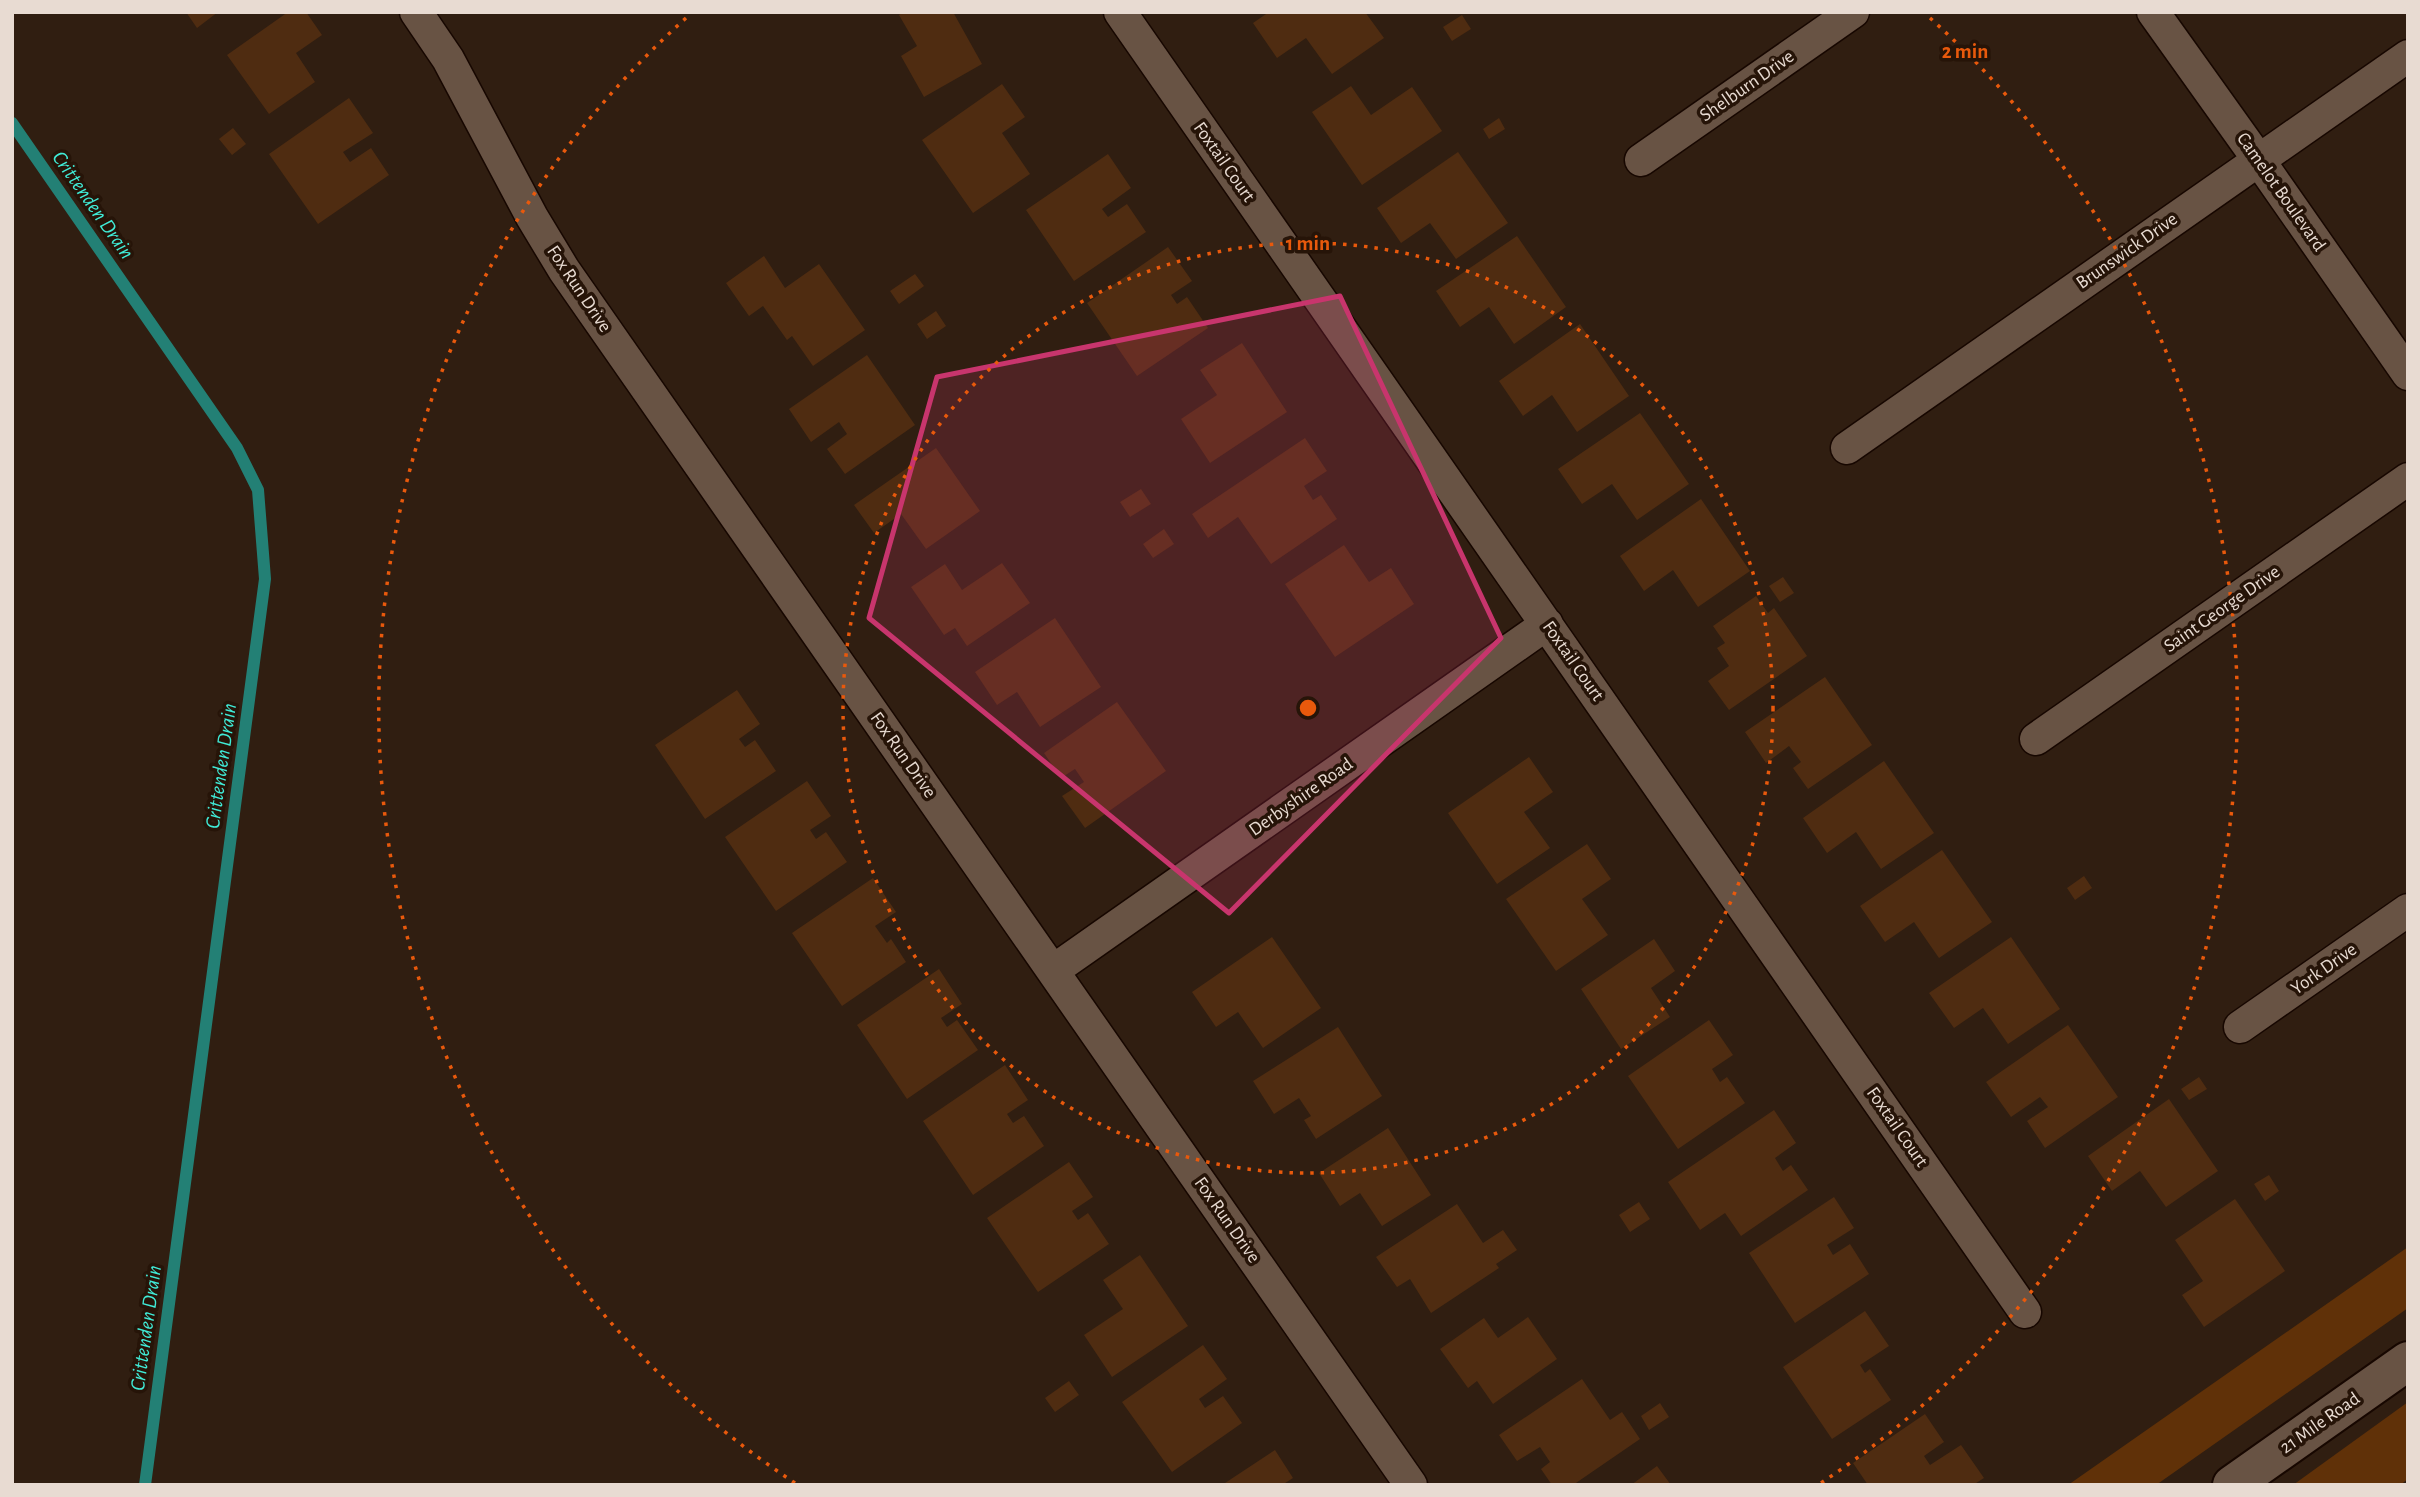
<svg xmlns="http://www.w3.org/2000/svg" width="2420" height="1497" viewBox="0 0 2420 1497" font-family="'Alegreya Sans',sans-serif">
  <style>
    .green { fill: #603108 }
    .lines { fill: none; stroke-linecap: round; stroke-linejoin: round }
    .stream { stroke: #238075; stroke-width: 12 }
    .building { fill: #4f2c11 }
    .minor-casing { stroke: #170700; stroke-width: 35 }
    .tertiary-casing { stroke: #170700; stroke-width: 42 }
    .minor { stroke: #685344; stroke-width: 32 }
    .tertiary { stroke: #685344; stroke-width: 38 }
    .marked { fill: #c8356d; fill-opacity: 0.2; stroke: #c8356d; stroke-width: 5; stroke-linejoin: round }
    .ring { fill: none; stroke: #e8590c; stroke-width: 3.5; stroke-dasharray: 3.5 7 }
    .labels { text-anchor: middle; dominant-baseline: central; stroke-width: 7; stroke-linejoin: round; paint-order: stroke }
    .street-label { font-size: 19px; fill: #e8dbd2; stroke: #261408 }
    .water-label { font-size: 21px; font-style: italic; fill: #40ebd7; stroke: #261408 }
    .centre { fill: #e8590c; stroke: #261408; stroke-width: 3.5 }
    .ring-label { font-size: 21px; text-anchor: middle; font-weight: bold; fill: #e8590c; stroke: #261408; stroke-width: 7; stroke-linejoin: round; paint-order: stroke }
  </style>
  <rect width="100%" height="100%" fill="#301e11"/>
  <path class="green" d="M2408,1247V1308L2156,1485H2068Z
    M2408,1402V1479L2400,1485H2293Z"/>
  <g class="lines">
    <path class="stream" d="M12,123L237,448L258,490L265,579L145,1485"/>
  </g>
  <path class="building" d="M186,12H218L197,28Z
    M288,12H306L322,35L296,53L315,82L269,114L227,55Z
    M903,12H953L982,64L924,97L901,56L917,46L899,15Z
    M1269,12H1365L1384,38L1332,74L1306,38L1277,58L1253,23Z
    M1462,15L1471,29L1452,41L1443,27Z
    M1002,84L1025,117L1002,133L1030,174L973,213L922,140Z
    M1351,86L1371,115L1412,87L1442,131L1362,185L1312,112Z
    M349,98L373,133L343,152L350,162L371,148L389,175L318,224L269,154Z
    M1499,118L1505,129L1489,139L1483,129Z
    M233,128L246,144L232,155L219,139Z
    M1458,152L1508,223L1456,259L1430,223L1401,243L1377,208Z
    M1108,154L1131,188L1102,209L1108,217L1127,204L1146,232L1074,281L1026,210Z
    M1517,236L1566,307L1514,344L1489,307L1460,327L1436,291Z
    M1168,247L1192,281L1171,295L1177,304L1187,297L1208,328L1137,376L1087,303Z
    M764,256L785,288L819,264L865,330L813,366L792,336L787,340L763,306L749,316L726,283Z
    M915,274L924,286L899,304L890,291Z
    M936,311L946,326L927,339L917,324Z
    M1580,324L1629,396L1577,432L1552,395L1523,416L1499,381Z
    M1242,343L1287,412L1210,463L1181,419L1217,395L1200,370Z
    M867,355L915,425L845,474L827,449L847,434L839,422L811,442L789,409Z
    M1640,413L1689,484L1637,520L1612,484L1582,504L1558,469Z
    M1305,438L1327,471L1304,486L1313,500L1321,495L1337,519L1271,564L1238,517L1208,538L1192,514Z
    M936,448L980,511L926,549L901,514L874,533L854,505Z
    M1141,489L1151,504L1130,517L1120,502Z
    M1701,499L1750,571L1698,607L1673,570L1644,591L1620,556Z
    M1164,529L1174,544L1153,558L1143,544Z
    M1344,545L1369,582L1391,568L1414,604L1335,657L1285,584Z
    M1002,563L1030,603L967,646L955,628L944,635L911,587L945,564L962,590Z
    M1783,577L1794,593L1780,602L1769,586Z
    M1756,596L1768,613L1774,608L1807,656L1729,710L1708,681L1729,666L1717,648L1725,643L1713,626Z
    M1055,618L1101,687L1040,727L1017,692L997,705L975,672Z
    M1825,677L1872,745L1808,789L1793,768L1801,762L1789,746L1766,763L1745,732Z
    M737,690L760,724L739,739L745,747L755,740L776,771L705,819L655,745Z
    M1117,702L1166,771L1085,828L1062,796L1084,782L1075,769L1061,778L1044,753Z
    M1529,757L1553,792L1524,812L1550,848L1497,884L1448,813Z
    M1884,761L1934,833L1881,869L1856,832L1827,853L1803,818Z
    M807,781L831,816L810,830L816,839L826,832L847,862L776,911L725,837Z
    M1587,844L1611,879L1582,899L1608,935L1556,971L1506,899Z
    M1942,850L1992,922L1939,958L1914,922L1885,942L1860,906Z
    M2084,876L2092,888L2075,900L2067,888Z
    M873,878L896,912L875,926L887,943L891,939L906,962L842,1006L792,933Z
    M1272,937L1321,1008L1263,1048L1238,1012L1216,1027L1192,992Z
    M2011,937L2060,1009L2008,1044L1983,1008L1954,1028L1929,993Z
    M1654,939L1675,971L1651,988L1670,1017L1621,1049L1581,989Z
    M939,969L962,1004L941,1018L947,1027L957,1020L978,1050L907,1099L857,1025Z
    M1709,1020L1733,1055L1712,1069L1720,1082L1727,1077L1745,1103L1678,1149L1628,1076Z
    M2068,1025L2118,1097L2045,1148L2027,1121L2048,1107L2040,1097L2011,1117L1986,1082Z
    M1338,1027L1382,1096L1316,1139L1304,1120L1311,1116L1299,1098L1274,1114L1253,1081Z
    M1005,1065L1028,1100L1007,1114L1013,1123L1024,1116L1044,1146L973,1195L923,1121Z
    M2199,1077L2207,1089L2189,1100L2181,1089Z
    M2169,1099L2218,1171L2166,1207L2140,1171L2112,1191L2088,1156Z
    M1774,1110L1796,1143L1775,1158L1783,1171L1791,1165L1808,1190L1741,1236L1725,1213L1700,1230L1668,1182Z
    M1388,1128L1431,1195L1382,1226L1360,1193L1340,1206L1319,1173Z
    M1069,1162L1093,1197L1072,1211L1078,1220L1088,1213L1109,1244L1038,1292L987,1218Z
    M2269,1175L2279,1191L2265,1201L2254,1184Z
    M1834,1197L1854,1228L1827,1245L1833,1255L1850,1244L1869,1274L1795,1323L1749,1253Z
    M2235,1199L2285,1271L2204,1327L2182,1295L2203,1281L2175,1240Z
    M1639,1202L1650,1219L1630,1232L1619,1215Z
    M1457,1204L1483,1243L1503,1230L1517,1250L1496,1264L1499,1268L1431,1313L1410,1279L1397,1287L1376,1257Z
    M1140,1255L1188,1326L1112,1377L1084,1335L1123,1309L1103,1280Z
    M1865,1311L1889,1346L1860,1365L1865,1373L1870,1369L1891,1400L1832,1439L1783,1367Z
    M1528,1317L1557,1359L1493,1404L1477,1381L1468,1388L1440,1349L1484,1318L1498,1338Z
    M1203,1345L1227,1379L1199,1399L1205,1408L1223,1396L1242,1423L1172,1472L1122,1402Z
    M1582,1379L1610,1420L1622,1412L1640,1439L1573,1485H1552L1541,1469L1550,1462L1540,1447L1517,1461L1499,1435Z
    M1069,1381L1079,1395L1055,1412L1045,1398Z
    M1660,1403L1669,1417L1649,1430L1641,1416Z
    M1925,1414L1944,1442L1924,1456L1930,1465L1961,1445L1984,1478L1973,1485H1868L1853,1463Z
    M1275,1450L1293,1478L1282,1485H1222Z
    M1657,1466L1671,1485H1631Z"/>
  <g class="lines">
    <g class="minor-casing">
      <path id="minor" d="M416,12L448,59L532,217L564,270L1411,1485
        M1120,12L2025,1312
        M2153,12L2258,159L2408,374
        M1641,160L1853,12
        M1847,448L2408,56
        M2036,739L2408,479
        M1054,970L1547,624
        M2240,1027L2408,910"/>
    </g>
    <g class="tertiary-casing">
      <path id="tertiary" d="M2232,1485L2408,1361"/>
    </g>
    <use href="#minor" class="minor"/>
    <use href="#tertiary" class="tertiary"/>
  </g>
  <path class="marked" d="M1340,296L1501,638L1229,913L869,618L937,377Z"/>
  <g class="ring">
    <circle cx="1308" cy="708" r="465"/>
    <path d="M795 1483A929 929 0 0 1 686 18M1930 18A929 929 0 0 1 1821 1483"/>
  </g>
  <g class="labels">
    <g class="street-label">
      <text transform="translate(1747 86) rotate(-35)">Shelburn Drive</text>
      <text transform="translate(1224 162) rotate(55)">Foxtail Court</text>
      <text transform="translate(2281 192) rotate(55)">Camelot Boulevard</text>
      <text transform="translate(2127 251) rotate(-35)">Brunswick Drive</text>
      <text transform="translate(579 289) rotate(56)">Fox Run Drive</text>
      <text transform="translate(2222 609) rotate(-35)">Saint George Drive</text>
      <text transform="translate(1573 661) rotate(55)">Foxtail Court</text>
      <text transform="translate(903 755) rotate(55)">Fox Run Drive</text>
      <text transform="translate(1301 797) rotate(-35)">Derbyshire Road</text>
      <text transform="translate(2324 969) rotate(-35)">York Drive</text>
      <text transform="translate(1897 1127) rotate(55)">Foxtail Court</text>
      <text transform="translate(1227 1220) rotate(55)">Fox Run Drive</text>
      <text transform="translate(2320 1423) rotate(-35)">21 Mile Road</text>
    </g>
    <g class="water-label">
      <text transform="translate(93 205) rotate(55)">Crittenden Drain</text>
      <text transform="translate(221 766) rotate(-82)">Crittenden Drain</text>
      <text transform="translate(146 1328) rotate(-82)">Crittenden Drain</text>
    </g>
  </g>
  <circle cx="1308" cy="708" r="10" class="centre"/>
  <g class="ring-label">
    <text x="1965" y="58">2 min</text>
    <text x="1308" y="250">1 min</text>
  </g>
  <rect width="2420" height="1497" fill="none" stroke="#e8dbd2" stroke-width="28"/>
</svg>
